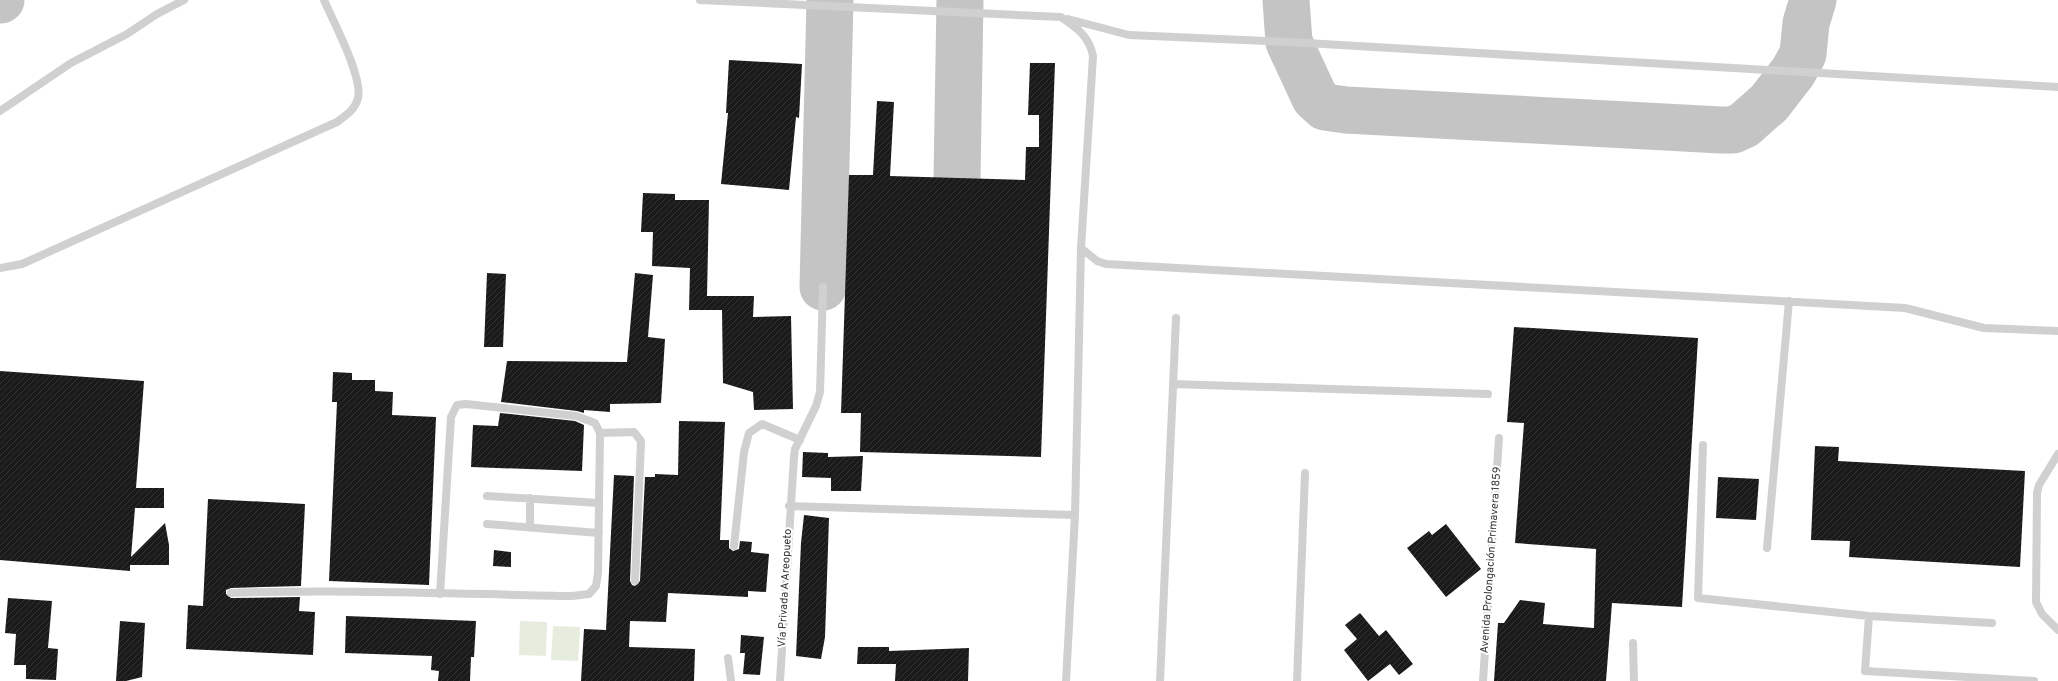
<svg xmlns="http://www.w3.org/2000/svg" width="2058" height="681" viewBox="0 0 2058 681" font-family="Overpass,sans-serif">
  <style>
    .pitch { fill: #e6ecde }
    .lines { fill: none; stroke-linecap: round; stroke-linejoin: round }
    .taxiway { stroke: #c4c4c4; stroke-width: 47 }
    .building { fill: url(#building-hatch) }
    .service { stroke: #d0d0d0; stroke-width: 8 }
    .labels { text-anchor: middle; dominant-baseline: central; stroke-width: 4; stroke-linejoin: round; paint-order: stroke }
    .street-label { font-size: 11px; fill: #333; stroke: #fff }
  </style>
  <defs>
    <pattern id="building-hatch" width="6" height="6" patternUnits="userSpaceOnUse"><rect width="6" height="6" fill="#1a1a1a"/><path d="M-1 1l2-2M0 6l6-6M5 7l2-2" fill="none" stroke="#333"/></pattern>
  </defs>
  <rect width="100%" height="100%" fill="#fff"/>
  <path class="pitch" d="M520,621L547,622L546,656L519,655Z
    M553,626L580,627L578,661L551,660Z"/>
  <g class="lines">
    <path class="taxiway" d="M0,0H1
      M1286,0L1289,42L1315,98L1325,107L1346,110L1721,130H1733L1744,125L1769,103L1793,72L1803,54L1806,23L1813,0
      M957,178L960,0
      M823,287L830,0"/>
  </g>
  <path class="building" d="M729,60L802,64L799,118L796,117L789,190L721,184L728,113H726Z
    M1030,63H1055L1041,457L860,452L861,413H841L849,175H873L877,101L894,102L890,176L1025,180L1026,147H1039V115H1028Z
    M643,193L675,194V200H709L707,296H754L753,317L791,316L793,409L754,410L753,392L723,383L722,310H689L690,268L652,266L653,232H641Z
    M487,273L506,274L503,347H484Z
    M635,273L653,275L648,337L665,339L661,403L610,404V412L584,410V413L577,411L501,402L507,361L627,362Z
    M1514,327L1698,338L1682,607L1612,603L1606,681H1494L1498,623H1504L1520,600L1545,603L1543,624L1594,628L1596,549L1515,543L1524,423L1507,422Z
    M0,371L144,381L136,488H164V508H135L131,557L165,523L169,545V565H130V571L0,560Z
    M333,372L352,373V380H375V391L393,392L392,415L436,417L429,585L329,581L337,402H332Z
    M500,413L575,421L584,425L582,471L471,467L473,425L498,426Z
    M679,421L725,422L720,540H729V548L733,551L739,549L740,541L752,542L751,552L769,554L766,592L748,591V597L668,593L666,622L630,621L629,647L695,649L694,681H581L584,629L606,630L614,475L634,476L630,581L632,585L635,586L640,581L645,477H655V474L678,475Z
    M1815,446L1839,447L1838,461L2025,471L2020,567L1849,557L1850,541L1811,540Z
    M803,452L828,453V457L863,456L861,491H831V478L802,477Z
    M1718,477L1759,479L1756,520L1716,518Z
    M208,499L305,504L301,586L231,588L226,590V594L231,598L300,597L299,611L315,612L313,655L186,649L188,605L203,606Z
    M804,515L829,518L825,637L821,659L796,656L801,543Z
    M1446,524L1481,569L1446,597L1407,548L1429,531L1432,535Z
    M494,550L511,552V567L493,566Z
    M8,598L52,601L48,648L58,649L56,680L26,679V665H14L16,634L5,633Z
    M1360,613L1379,636L1386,630L1413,664L1399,675L1390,664L1368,681L1344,650L1357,639L1345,625Z
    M346,616L476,621L474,657H471L470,681H438L439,671L431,670L432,656L345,653Z
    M120,621L145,623L142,677L126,681H116Z
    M741,635L764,637L760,675L743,674L745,653H740Z
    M858,647H889V651L969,648L968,681H895L896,664H857Z"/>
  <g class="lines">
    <path class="service" d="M700,0L1061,17C1077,28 1089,36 1093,56L1081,248L1075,515L1066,681
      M1068,19L1129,35L1289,42L2058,87
      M0,111L71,63L127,34L157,14L184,0
      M1081,248L1097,261L1106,264L1905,308L1984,328L2058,331
      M0,268L22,264L337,122C346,115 355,110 358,98C363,77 333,21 324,0
      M1173,384L1488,394
      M600,433L634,432L641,441L635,581
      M1703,445L1698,598L1869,616L1992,623
      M2058,454L2039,485L2037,493L2036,602L2042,614L2058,630
      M487,496L599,503
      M789,506L1075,515
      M487,524L599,533
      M530,528V498
      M734,546L744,452L749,433L762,424L800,440
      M1767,548L1789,301
      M231,593C344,589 458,594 572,596L589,594L596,586L598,573L600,433L595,423L576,416L466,404L457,405L451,417L440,594
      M1869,616L1865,671L2034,681
      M1633,643L1634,681
      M728,658L731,681
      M780,681L794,457L795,449L816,406L820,392L823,287
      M1160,681L1176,318
      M1297,681L1305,473
      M1483,681L1499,438"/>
  </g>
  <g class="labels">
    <g class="street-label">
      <text transform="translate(1491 560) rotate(-86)">Avenida Prolongación Primavera 1859</text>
      <text transform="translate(785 588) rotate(-87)">Vía Privada A Areopueto</text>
    </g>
  </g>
</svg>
